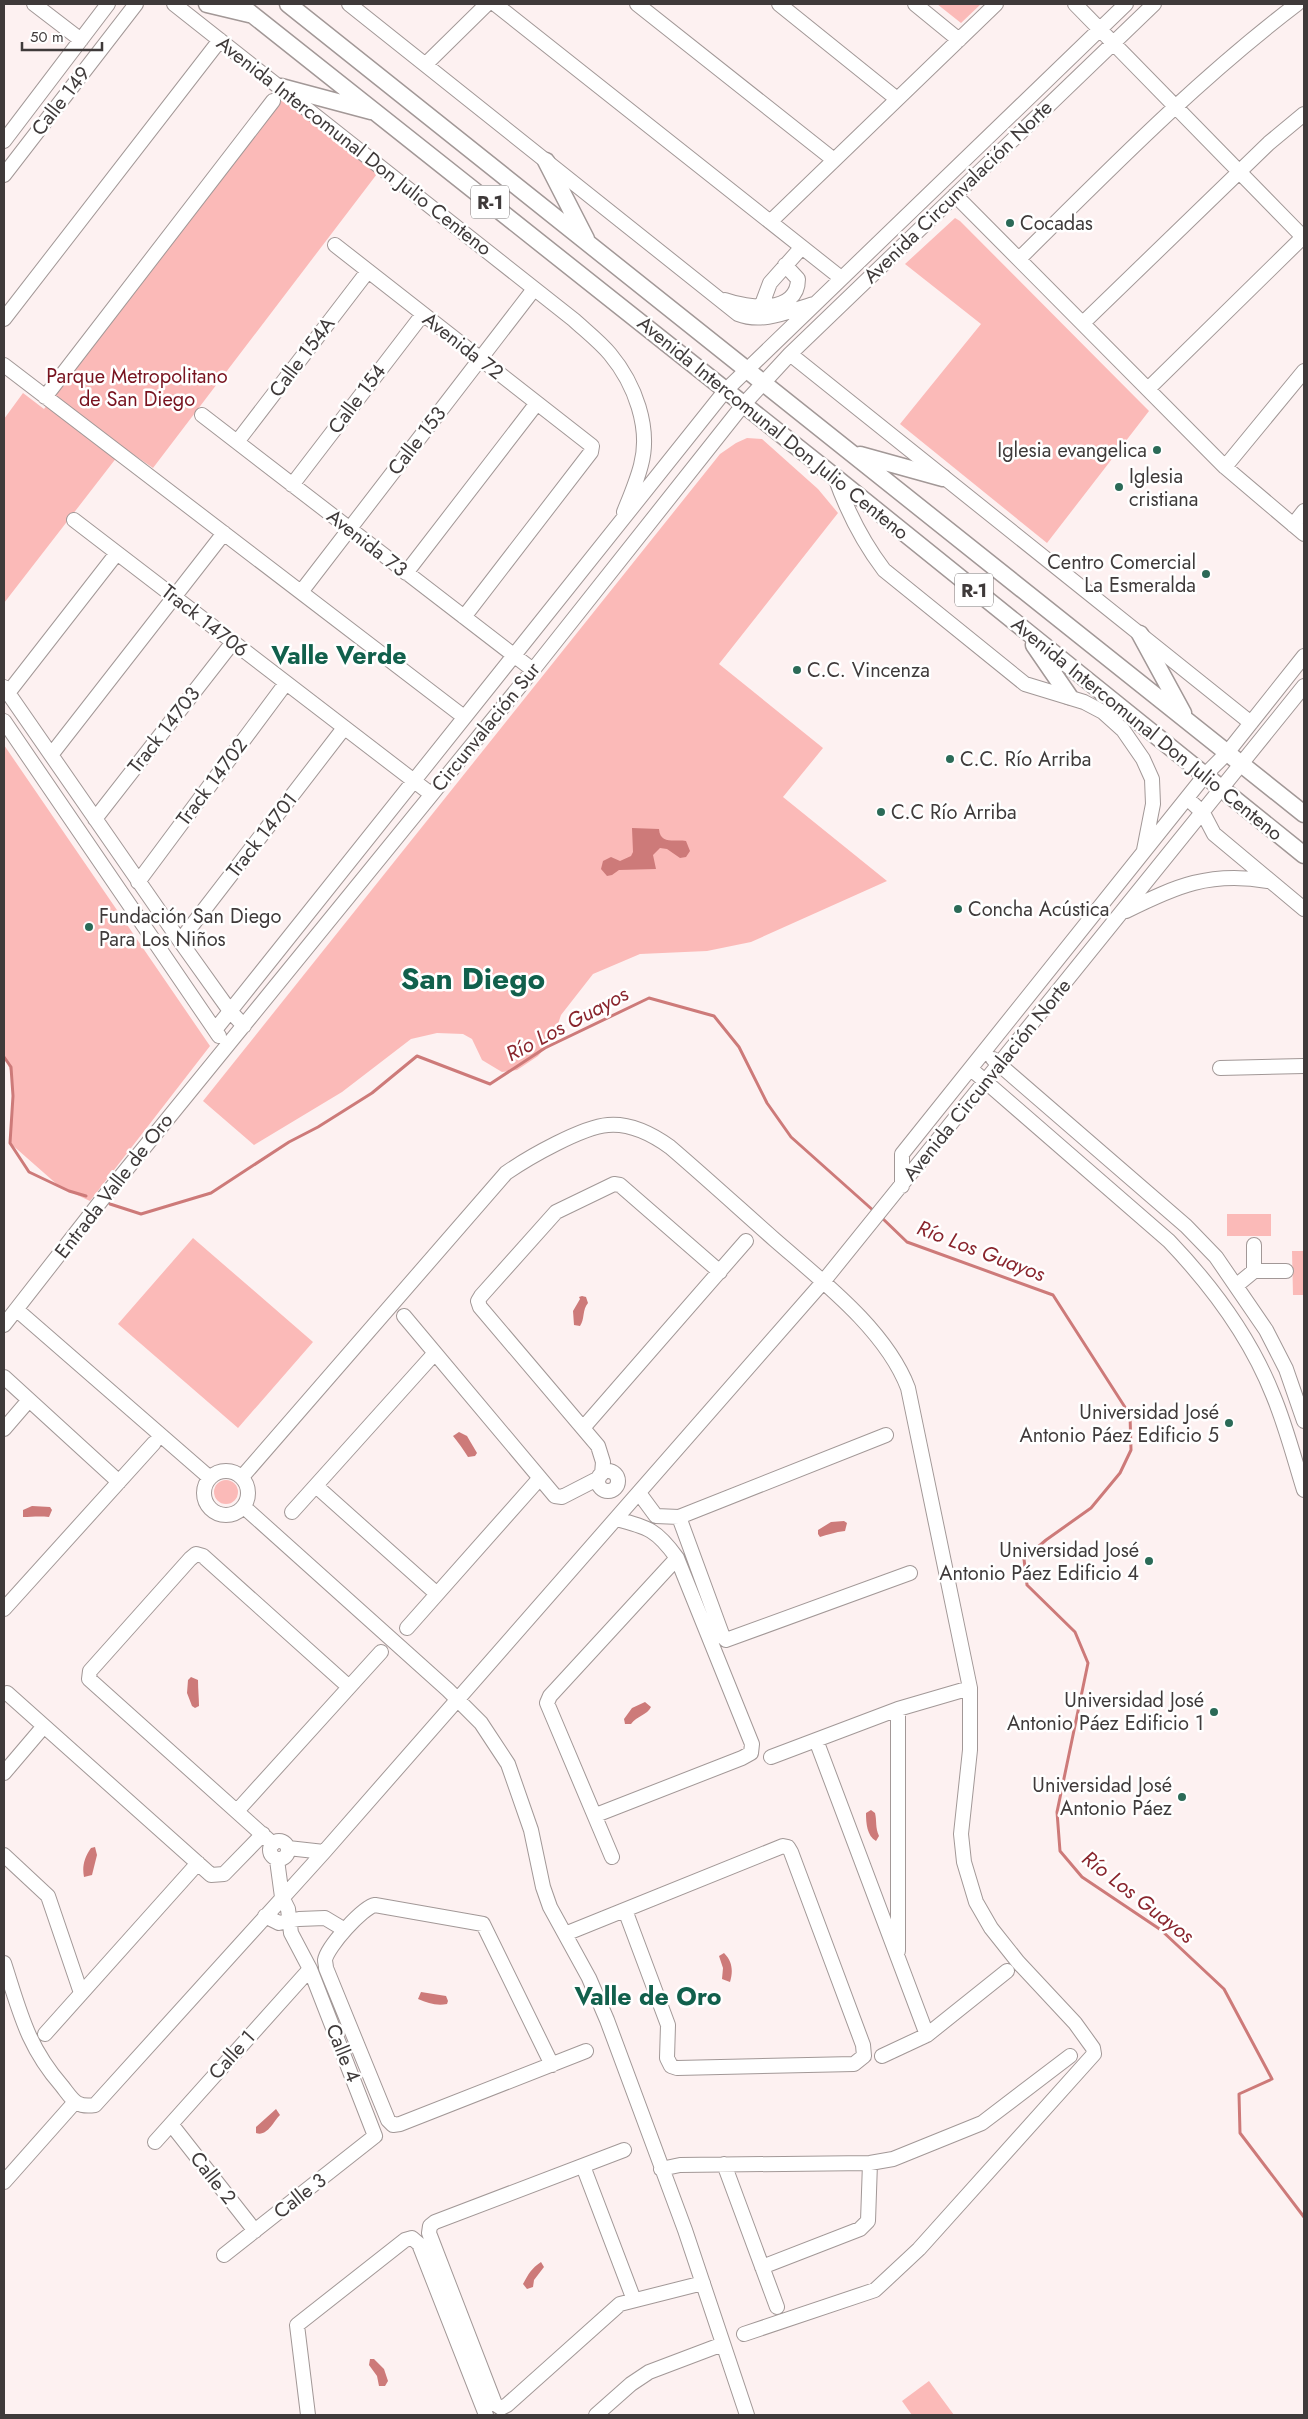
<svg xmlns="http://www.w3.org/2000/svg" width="1308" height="2419" viewBox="0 0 1308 2419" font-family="Jost,sans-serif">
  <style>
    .green { fill: #fbbab8 }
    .water { fill: #cd7a79 }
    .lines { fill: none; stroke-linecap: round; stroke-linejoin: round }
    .stream { stroke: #cd7a79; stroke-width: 3 }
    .minor-casing { stroke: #a29897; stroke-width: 16 }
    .major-casing { stroke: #a29897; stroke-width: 19 }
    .minor { stroke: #fff; stroke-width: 14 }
    .major { stroke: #fff; stroke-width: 16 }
    .poi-dot { fill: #2b6a57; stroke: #fff; stroke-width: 2 }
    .labels { text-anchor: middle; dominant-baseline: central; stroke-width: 5; stroke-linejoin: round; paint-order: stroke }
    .shield { fill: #fff; stroke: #797575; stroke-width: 1 }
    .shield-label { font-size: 19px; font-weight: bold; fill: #3f3a3a }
    .street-label { font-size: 20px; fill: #3f3a3a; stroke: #fff }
    .poi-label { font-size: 20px; fill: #3f3a3a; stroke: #fff; text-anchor: start }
    .park-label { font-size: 20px; fill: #78131f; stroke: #fff }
    .water-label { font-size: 21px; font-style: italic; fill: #89252d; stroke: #fff }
    .district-label { font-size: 25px; font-weight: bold; fill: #11604c; stroke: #fff }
    .town-label { font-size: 30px; font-weight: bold; fill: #11604c; stroke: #fff }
  </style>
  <rect width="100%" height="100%" fill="#fdf1f1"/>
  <path class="green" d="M937,4H981L961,23Z
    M285,96L380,170L153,468L124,448L4,603V419L23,393L44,409Z
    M955,218L960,221L1149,411L1047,543L900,424L981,324L905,264Z
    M747,438L762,439L818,489L838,513L719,664L823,748L783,797L887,881L751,942L707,951L640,954L593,974L561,1015L553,1039L538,1056L517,1070L502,1072L482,1060L472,1039L463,1034L437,1033L411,1039L342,1092L254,1145L203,1101L720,454L736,443Z
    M4,745L210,1046L90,1201L60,1187L10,1143C12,1116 19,1080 4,1057Z
    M1227,1214H1271V1236H1227Z
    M193,1238L313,1342L238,1428L118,1324Z
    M1292,1251H1304V1295H1293Z
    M214 1492a12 12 0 1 1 24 0a12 12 0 1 1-24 0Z
    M929,2381L954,2415H912L902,2401Z"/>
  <path class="water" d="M632,828L659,829C660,845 675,839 686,841L690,851L686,857L680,858L667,849L660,848L653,855L656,869L619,870L612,875L607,876L601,869L603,861L611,857L620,861L631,856L633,852Z
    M582,1296L586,1297L588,1303C582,1310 585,1319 580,1326L574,1325L573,1311L580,1299L579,1297Z
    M459,1432L467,1436L477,1453L475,1456L468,1457C463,1449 458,1442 453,1436Z
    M32,1506L50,1507L52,1510L49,1517C39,1516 31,1517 23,1517V1510Z
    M844,1521L847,1523L845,1531C835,1532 827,1535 820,1537L818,1534V1530L831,1522Z
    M191,1677L198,1680C198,1690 199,1699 199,1706L195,1708L192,1706L187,1693L188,1680Z
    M645,1702L651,1707C647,1715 637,1716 631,1724H625L624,1719L632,1708Z
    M871,1810L875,1813C877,1821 875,1827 879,1836L876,1841C867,1836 866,1823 866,1813Z
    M95,1847L97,1855L92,1875L84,1877C82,1867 84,1858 91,1848Z
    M724,1953C733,1962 733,1972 730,1982L722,1979L723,1968L719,1956Z
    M421,1992L446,1996L448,2001L447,2004C436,2006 428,2003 418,1999Z
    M276,2109L280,2115C273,2122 267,2137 256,2133V2127Z
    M541,2262L544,2267L534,2280L533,2287L527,2289L523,2284C529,2273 531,2269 541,2262Z
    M370,2359H374L384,2369L388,2381L385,2386H379L377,2376L369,2365Z"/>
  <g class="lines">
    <path class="stream" d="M4,1057L11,1067L13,1096L10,1143L29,1172L69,1191L86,1196
      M110,1204L141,1214L211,1193L289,1142L318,1127L372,1093L417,1056L490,1084L545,1048L649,998L714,1016L739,1047L767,1103L791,1137L875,1212
      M880,1216L907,1242L1053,1295L1130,1415L1131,1450L1120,1473L1091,1508L1046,1540L1024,1559L1027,1585L1075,1632L1088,1663L1057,1812L1060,1851L1082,1877L1161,1930L1224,1989L1272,2079L1239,2094L1240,2133L1304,2217"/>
    <g class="minor-casing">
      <path id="minor" d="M34,4L81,40
        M174,4L574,320C586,331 600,342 610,354C635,384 651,428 641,465C637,481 630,497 624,512
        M349,4L738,314C763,324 789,311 814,304
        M495,4L841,278
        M637,4L834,160
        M779,4L897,99
        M915,4L959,40
        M1075,4L1304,238
        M426,64L487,4
        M4,141L108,4
        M4,175L136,4
        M955,195L1225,467L1304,534
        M770,222L996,4
        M335,245L592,446L591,452L464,617
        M1020,258C1109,170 1197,80 1297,4
        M725,300C747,308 798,315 798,279L785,265
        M761,307L770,283L802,247
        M4,319L220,40
        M1083,323L1269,143L1304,114
        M790,354L1251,723
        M4,365L464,717
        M1148,389L1304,236
        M45,397L273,101
        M202,415L533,670
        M237,442L368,271
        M1225,467L1304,371
        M835,477C847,511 862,541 884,570L1025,684L1084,702L1103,712L1123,730L1143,759L1152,779L1153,804L1144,850
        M292,485L423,314
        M74,520L431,794
        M1293,525L1304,511
        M406,573L537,403
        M301,592L534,289
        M4,687L180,941L230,1011L244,1026
        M8,693L117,553
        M4,721L219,1036
        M51,755L224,533
        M1187,798L1203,813L1214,834L1304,909
        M95,819L233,642
        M138,882L286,683
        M1126,911C1176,886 1210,871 1268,881
        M180,941L344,728
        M215,1030L725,391L1126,4
        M993,1059L1186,1226L1216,1257L1266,1330L1286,1369L1304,1421
        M1220,1068L1304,1066
        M971,1069L1169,1241C1212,1286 1250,1337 1273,1395C1286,1426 1294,1458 1304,1490
        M902,1186V1154L1206,774L1227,753L1304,656
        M1254,1271V1245
        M1237,1285L1254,1271H1286
        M17,1310L210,1478
        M404,1316L555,1496L562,1497L599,1478
        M4,1325L104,1197L533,670L743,405L790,354L1154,4
        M4,1377L119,1482
        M583,1428L746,1241
        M4,1429L29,1400
        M204 1493a22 22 0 1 1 44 0a22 22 0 1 1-44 0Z
        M598 1481a10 10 0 1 1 20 0a10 10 0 1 1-20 0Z
        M602,1474L603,1462L598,1446L480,1307L478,1301L481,1296L556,1212L614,1184L620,1185L720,1272
        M242,1477L506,1173C529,1157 582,1127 608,1125C631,1123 652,1134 670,1147C705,1177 740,1209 775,1240C822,1281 886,1330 908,1388L970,1688V1750L961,1834L964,1862L976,1902L991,1928L1018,1962L1075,2023L1093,2048L1094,2054L919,2249L875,2290L744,2334
        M316,1486L437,1594
        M639,1493L656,1516L679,1517L886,1435
        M244,1507L448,1690L481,1723L508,1764L531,1830L543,1887L550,1907L589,1978L607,2020L685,2230L747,2415
        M292,1512L434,1354
        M679,1517L723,1637L726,1640L910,1573
        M4,1609L154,1443
        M407,1628L539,1479
        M7,1693L211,1875L224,1874L263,1834
        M898,1709V1951
        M816,1740L927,2035
        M771,1757L898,1709L970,1688
        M4,1773L44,1726
        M237,1811L381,1652
        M596,1815L742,1758L751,1753L752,1744L677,1558C657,1530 648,1527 616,1519
        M270 1850a9 9 0 1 1 18 0a9 9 0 1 1-18 0Z
        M273,1844L89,1679L90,1671L190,1559L196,1554L203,1556L349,1687
        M288,1848L324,1852
        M4,1855L48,1896L81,1993
        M612,1857L547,1703L550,1696L677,1558
        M265,1916L279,1923L299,1919L325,1918L345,1930
        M565,1934L783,1846L788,1847L791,1852L863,2045L864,2056L854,2064L677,2068L671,2066L667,2058L668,2025L625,1910
        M4,1963C20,2012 27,2046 62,2086C73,2100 76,2108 95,2105L324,1852L823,1282L1304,686
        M45,2034L198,1863
        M882,2056L927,2035L1007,1971
        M552,2065L483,1924L375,1905C363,1907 327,1947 325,1960C325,1962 326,1965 326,1968L388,2120L393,2125L400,2124L586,2051
        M171,2124L255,2231
        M155,2142L310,1969
        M624,2150L435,2222L430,2226L429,2233L495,2404L501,2408L507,2405L620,2304L703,2283
        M724,2164L777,2307
        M583,2166L634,2300
        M661,2169L680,2165L870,2163L893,2159L982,2123L1070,2056
        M4,2182L75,2102
        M224,2255L375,2136L310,1969L291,1933L288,1909L282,1897L277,1860
        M762,2267L860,2229L868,2221L870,2163
        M308,2415L297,2325L405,2240L412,2238L419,2244L486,2415
        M596,2415L631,2384L649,2372L723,2344"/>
    </g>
    <g class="major-casing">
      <path id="major" d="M207,4L249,14
        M239,4L835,477L1304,855
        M288,4L1304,814
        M281,87L371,111
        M546,161L586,239
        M860,455L943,478
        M1140,634L1183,713
        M1034,645L1069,696"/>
    </g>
    <use href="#minor" class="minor"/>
    <use href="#major" class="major"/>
  </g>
  <g class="poi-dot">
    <circle cx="1010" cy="223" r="5"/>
    <circle cx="1157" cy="450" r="5"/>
    <circle cx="1119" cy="487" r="5"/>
    <circle cx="1206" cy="574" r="5"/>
    <circle cx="797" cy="670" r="5"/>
    <circle cx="950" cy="759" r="5"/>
    <circle cx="881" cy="812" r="5"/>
    <circle cx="958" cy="909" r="5"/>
    <circle cx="89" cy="927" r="5"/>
    <circle cx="1229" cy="1423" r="5"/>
    <circle cx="1149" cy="1561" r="5"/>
    <circle cx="1214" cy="1712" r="5"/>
    <circle cx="1182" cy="1797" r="5"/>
  </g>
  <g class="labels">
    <g class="shield">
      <rect x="471" y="185.5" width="38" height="33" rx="4"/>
      <rect x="955" y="573.5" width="38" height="33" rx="4"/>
    </g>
    <g class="shield-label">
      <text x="490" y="202">R-1</text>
      <text x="974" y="590">R-1</text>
    </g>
    <g class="street-label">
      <text transform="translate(61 101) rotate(-52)">Calle 149</text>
      <text transform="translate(354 146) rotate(38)">Avenida Intercomunal Don Julio Centeno</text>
      <text transform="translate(958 192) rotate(-44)">Avenida Circunvalación Norte</text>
      <text transform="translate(463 346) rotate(38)">Avenida 72</text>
      <text transform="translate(302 357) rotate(-53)">Calle 154A</text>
      <text transform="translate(357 399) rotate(-53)">Calle 154</text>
      <text transform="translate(773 428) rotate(39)">Avenida Intercomunal Don Julio Centeno</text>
      <text transform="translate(417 441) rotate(-52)">Calle 153</text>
      <text transform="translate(367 543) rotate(38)">Avenida 73</text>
      <text transform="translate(205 621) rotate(38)">Track 14706</text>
      <text transform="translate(486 727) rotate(-51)">Circunvalación Sur</text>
      <text transform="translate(1147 729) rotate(39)">Avenida Intercomunal Don Julio Centeno</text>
      <text transform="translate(164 730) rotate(-52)">Track 14703</text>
      <text transform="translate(212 782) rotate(-53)">Track 14702</text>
      <text transform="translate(262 835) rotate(-52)">Track 14701</text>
      <text transform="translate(987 1080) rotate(-51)">Avenida Circunvalación Norte</text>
      <text transform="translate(114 1186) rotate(-52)">Entrada Valle de Oro</text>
      <text transform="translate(343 2053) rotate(68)">Calle 4</text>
      <text transform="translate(232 2055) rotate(-48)">Calle 1</text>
      <text transform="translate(213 2178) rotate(52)">Calle 2</text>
      <text transform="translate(300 2196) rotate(-38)">Calle 3</text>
    </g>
    <g class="poi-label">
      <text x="1020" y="223">Cocadas</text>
      <text x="1147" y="450" text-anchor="end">Iglesia evangelica</text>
      <text x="1129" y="476">Iglesia<tspan x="1129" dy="23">cristiana</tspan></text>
      <text x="1196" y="562" text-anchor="end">Centro Comercial<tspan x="1196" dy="23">La Esmeralda</tspan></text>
      <text x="807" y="670">C.C. Vincenza</text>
      <text x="960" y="759">C.C. Río Arriba</text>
      <text x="891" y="812">C.C Río Arriba</text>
      <text x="968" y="909">Concha Acústica</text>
      <text x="99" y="916">Fundación San Diego<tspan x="99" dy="23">Para Los Niños</tspan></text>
      <text x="1219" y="1412" text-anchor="end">Universidad José<tspan x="1219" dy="23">Antonio Páez Edificio 5</tspan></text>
      <text x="1139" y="1550" text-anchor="end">Universidad José<tspan x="1139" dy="23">Antonio Páez Edificio 4</tspan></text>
      <text x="1204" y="1700" text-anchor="end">Universidad José<tspan x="1204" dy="23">Antonio Páez Edificio 1</tspan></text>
      <text x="1172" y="1785" text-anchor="end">Universidad José<tspan x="1172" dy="23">Antonio Páez</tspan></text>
    </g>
    <g class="park-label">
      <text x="137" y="376">Parque Metropolitano<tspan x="137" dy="23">de San Diego</tspan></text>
    </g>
    <g class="water-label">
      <text transform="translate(567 1024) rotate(-28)">Río Los Guayos</text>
      <text transform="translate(981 1251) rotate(21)">Río Los Guayos</text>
      <text transform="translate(1138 1897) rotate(38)">Río Los Guayos</text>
    </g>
    <g class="district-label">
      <text x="339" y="655">Valle Verde</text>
      <text x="648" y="1996">Valle de Oro</text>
    </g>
    <g class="town-label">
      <text x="473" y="978">San Diego</text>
    </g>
  </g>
  <rect width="1308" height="2419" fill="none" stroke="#3f3a3a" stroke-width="10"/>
  <path d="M22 42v8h80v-8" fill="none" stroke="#3f3a3a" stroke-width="2.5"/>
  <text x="30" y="42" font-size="15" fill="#3f3a3a" stroke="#ffffff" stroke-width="4" paint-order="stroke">50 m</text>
</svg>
